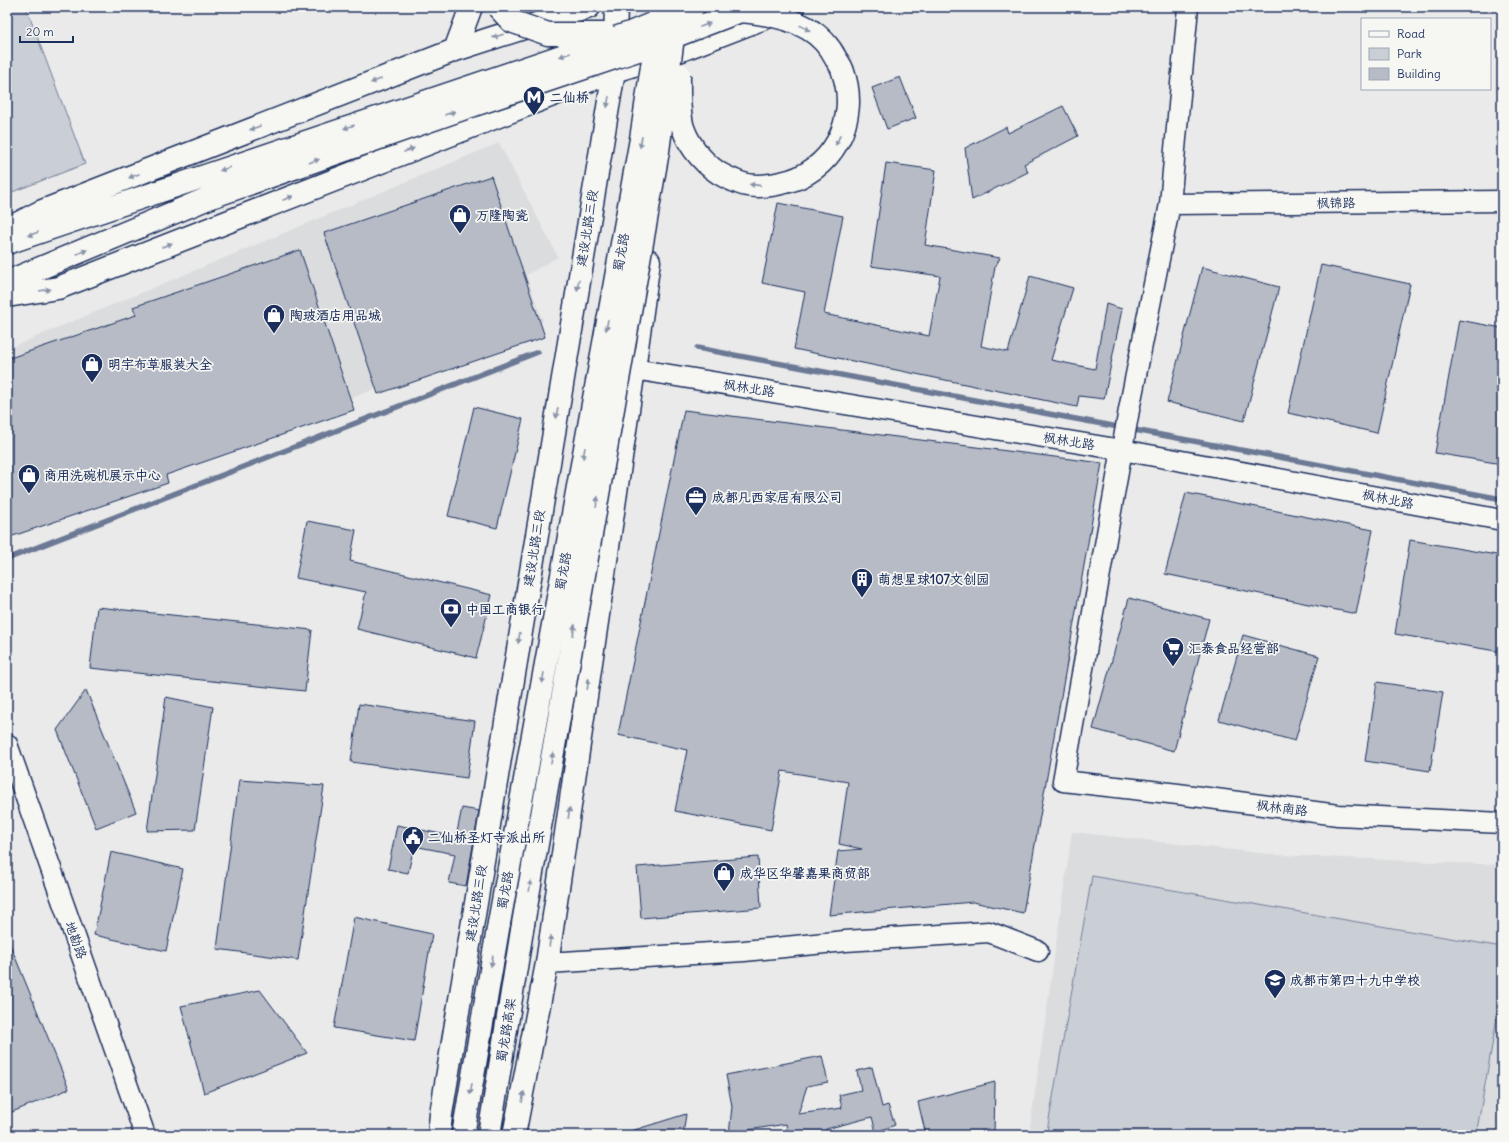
<svg xmlns="http://www.w3.org/2000/svg" width="1509" height="1142" viewBox="0 0 1509 1142" font-family="Delius,'LXGW WenKai TC',sans-serif">
  <style>
    .built { fill: #dadcde }
    .green { fill: #caced5; stroke: #727e9a }
    .lines { fill: none; stroke-linecap: round; stroke-linejoin: round }
    .stream { stroke: #6c7995; stroke-width: 5.5 }
    .building { fill: #b6bbc6; stroke: #1b2f5e }
    .minor-casing { stroke: #1b2f5e; stroke-width: 23 }
    .major-casing { stroke: #1b2f5e; stroke-width: 25 }
    .minor { stroke: #f6f6f2; stroke-width: 20 }
    .major { stroke: #f6f6f2; stroke-width: 22 }
    .major-bridge-casing { stroke: #1b2f5e; stroke-width: 25; stroke-linecap: butt }
    .major-bridge { stroke: #f6f6f2; stroke-width: 22 }
    .oneway { fill: #8892a8 }
    .labels { text-anchor: middle; dominant-baseline: central; stroke-width: 3.5; stroke-linejoin: round; paint-order: stroke }
    .poi-label { font-size: 13px; font-weight: bold; fill: #1b2f5e; stroke: #f6f6f2; text-anchor: start }
    .street-label { font-size: 13px; fill: #1b2f5e; stroke: #f6f6f2 }
  </style>
  <rect width="100%" height="100%" fill="#e9eae9"/>
  <filter id="ink" filterUnits="userSpaceOnUse"><feTurbulence type="fractalNoise" baseFrequency=".025" numOctaves="2"/><feDisplacementMap in="SourceGraphic" scale="8" xChannelSelector="R" yChannelSelector="G"/><feConvolveMatrix kernelMatrix="1 2 1 2 8 2 1 2 1" color-interpolation-filters="sRGB"/></filter>
  <g filter="url(#ink)">
    <path class="built" d="M499,143L558,257L526,275L543,321L7,537V349Z
      M1072,832L1278,855L1502,865V1135H1029Z"/>
    <path class="green" d="M7,7H26L85,164L7,194Z
      M1092,876L1502,947V990L1476,1135H1072L1047,1131Z"/>
    <g class="lines">
      <path class="stream" d="M697,348L1502,499
        M7,559L538,352"/>
    </g>
    <path class="building" d="M900,77L916,118L887,129L872,88Z
      M1063,106L1078,136L1024,164L1028,172L972,200L965,148L1006,127L1008,133Z
      M886,163L936,170L925,245L1000,258L995,267L981,346L1008,352L1030,276L1073,288L1051,360L1095,369L1106,304L1122,309L1104,399L1079,396L1077,407L794,349L805,292L762,283L778,203L843,216L824,314L929,336L940,276L871,266Z
      M491,176L545,337L378,394L324,233Z
      M300,250L354,410L166,475L168,483L7,538V359L136,315L133,307Z
      M1321,265L1410,284L1377,433L1288,413Z
      M1202,267L1279,287L1244,421L1167,402Z
      M1459,320L1502,328V464L1435,453Z
      M474,407L523,419L497,528L448,516Z
      M684,410L1102,463L1023,913L973,902L829,915L838,851L862,849L839,844L848,782L782,771L771,830L675,811L687,750L618,735Z
      M1186,493L1373,530L1356,614L1165,574Z
      M307,521L356,530L350,561L492,595L476,658L357,629L366,592L296,578Z
      M1410,540L1502,556V652L1395,634Z
      M1129,598L1209,619L1174,751L1093,729Z
      M97,607L312,630L305,691L90,668Z
      M1243,635L1319,656L1295,741L1219,720Z
      M1377,682L1443,692L1430,771L1365,761Z
      M86,690L136,812L96,828L57,730Z
      M166,697L213,707L195,830L147,831Z
      M359,704L475,721L467,778L351,762Z
      M239,780L324,786L298,960L217,949Z
      M462,808L479,811L466,886L449,883L455,854L414,846L408,873L388,869L397,825L456,837Z
      M111,852L183,869L166,951L94,935Z
      M758,857L761,908L641,918L637,867Z
      M354,917L432,934L414,1041L334,1028Z
      M7,937L69,1089L7,1114Z
      M260,990L307,1053L204,1093L181,1006Z
      M822,1056L828,1082L807,1086L798,1114L842,1108L839,1095L861,1090L857,1071L872,1067L882,1107L888,1105L895,1125L876,1132L872,1117L826,1129V1135H788L786,1124L748,1130L747,1135H729L732,1106L726,1075Z
      M995,1082L994,1135H926L918,1102Z
      M686,1114L683,1135H629L628,1132Z"/>
    <g class="lines">
      <g class="minor-casing">
        <path id="minor" d="M1188,7L1170,204L1129,410L1063,781L1178,794L1338,815L1502,823
          M1170,204L1502,201
          M634,369L1122,450L1502,520
          M7,744L145,1135
          M547,963L744,951L845,941L989,932L1038,951"/>
      </g>
      <g class="major-casing">
        <path id="major" d="M455,50L471,7
          M7,229L40,212L455,50L589,7
          M7,243L202,177
          M7,282L211,197
          M7,296L58,288L614,71L676,52L793,7
          M439,1135L441,1114L614,71L616,7
          M463,1135L499,923
          M489,1135L523,924
          M514,1135L547,963L634,369L649,261"/>
      </g>
      <use href="#minor" class="minor"/>
      <use href="#major" class="major"/>
      <g class="major-bridge-casing">
        <path id="major-bridge" d="M498,7L511,21L548,34H605
          M679,74C679,92 678,111 683,128C690,148 707,168 726,177C730,179 735,181 740,183C753,188 768,186 781,183C832,173 860,120 843,72C842,67 839,63 836,59C830,47 819,35 807,28C787,17 763,13 740,11
          M202,177L630,33L693,7
          M211,197L468,107L644,48L751,7
          M499,923L641,139L661,7
          M523,924L658,151L677,7"/>
      </g>
      <use href="#major-bridge" class="major-bridge"/>
    </g>
    <defs><path id="oneway-solid" d="M-6-.8H1V-3.2L6.5 0L1 3.2V.8H-6Z"/></defs>
    <g class="oneway">
      <use href="#oneway-solid" transform="translate(705 25) rotate(-21)"/>
      <use href="#oneway-solid" transform="translate(805 28) rotate(27)"/>
      <use href="#oneway-solid" transform="translate(498 36) rotate(162)"/>
      <use href="#oneway-solid" transform="translate(565 55) rotate(161)"/>
      <use href="#oneway-solid" transform="translate(376 81) rotate(159)"/>
      <use href="#oneway-solid" transform="translate(608 102) rotate(99)"/>
      <use href="#oneway-solid" transform="translate(450 113) rotate(-19)"/>
      <use href="#oneway-solid" transform="translate(349 127) rotate(161)"/>
      <use href="#oneway-solid" transform="translate(255 128) rotate(159)"/>
      <use href="#oneway-solid" transform="translate(838 140) rotate(115)"/>
      <use href="#oneway-solid" transform="translate(641 142) rotate(100)"/>
      <use href="#oneway-solid" transform="translate(409 150) rotate(-21)"/>
      <use href="#oneway-solid" transform="translate(314 161) rotate(-19)"/>
      <use href="#oneway-solid" transform="translate(225 169) rotate(161)"/>
      <use href="#oneway-solid" transform="translate(134 176) rotate(159)"/>
      <use href="#oneway-solid" transform="translate(755 185) rotate(-174)"/>
      <use href="#oneway-solid" transform="translate(288 198) rotate(-21)"/>
      <use href="#oneway-solid" transform="translate(33 234) rotate(161)"/>
      <use href="#oneway-solid" transform="translate(167 245) rotate(-21)"/>
      <use href="#oneway-solid" transform="translate(82 252) rotate(-23)"/>
      <use href="#oneway-solid" transform="translate(578 285) rotate(99)"/>
      <use href="#oneway-solid" transform="translate(45 290) rotate(-10)"/>
      <use href="#oneway-solid" transform="translate(607 325) rotate(100)"/>
      <use href="#oneway-solid" transform="translate(557 413) rotate(99)"/>
      <use href="#oneway-solid" transform="translate(584 453) rotate(100)"/>
      <use href="#oneway-solid" transform="translate(597 502) rotate(-80)"/>
      <use href="#oneway-solid" transform="translate(574 630) rotate(-80)"/>
      <use href="#oneway-solid" transform="translate(519 638) rotate(99)"/>
      <use href="#oneway-solid" transform="translate(543 678) rotate(100)"/>
      <use href="#oneway-solid" transform="translate(588 684) rotate(-82)"/>
      <use href="#oneway-solid" transform="translate(552 758) rotate(-80)"/>
      <use href="#oneway-solid" transform="translate(569 813) rotate(-82)"/>
      <use href="#oneway-solid" transform="translate(530 886) rotate(-80)"/>
      <use href="#oneway-solid" transform="translate(550 941) rotate(-82)"/>
      <use href="#oneway-solid" transform="translate(492 961) rotate(100)"/>
      <use href="#oneway-solid" transform="translate(471 1089) rotate(100)"/>
      <use href="#oneway-solid" transform="translate(523 1097) rotate(-80)"/>
    </g>
  </g>
  <defs>
    <g id="metro-pin" transform="scale(1.15)"><path d="M0 17L-7.5 6A9.5 9.5 0 1 1 7.5 6Z" fill="#1b2f5e" stroke="#f6f6f2"/><path d="M-5.5 5V-5H-3L0 0L3-5H5.5V5H3V-.5L0 4L-3-.5V5Z" fill="#fff"/></g>
    <g id="shop-pin" transform="scale(1.15)"><path d="M0 17L-7.5 6A9.5 9.5 0 1 1 7.5 6Z" fill="#1b2f5e" stroke="#f6f6f2"/><path d="M-5-2.5h2.3a2.7 3.5 0 0 1 5.4 0H5L5.5 6h-11ZM-1.5-2.5h3a1.5 2.3 0 0 0-3 0Z" fill="#fff"/></g>
    <g id="office-pin" transform="scale(1.15)"><path d="M0 17L-7.5 6A9.5 9.5 0 1 1 7.5 6Z" fill="#1b2f5e" stroke="#f6f6f2"/><path d="M-6-3h4V-5.5h4V-3h4V5H-6ZM-1-4.5V-3h2v-1.5ZM-6 0V1H6V0Z" fill="#fff"/></g>
    <g id="building-pin" transform="scale(1.15)"><path d="M0 17L-7.5 6A9.5 9.5 0 1 1 7.5 6Z" fill="#1b2f5e" stroke="#f6f6f2"/><path d="M-4-6H4V6H1V3H-1V6H-4ZM-2.5-4.3h1.7v1.8h-1.7ZM.8-4.3h1.7v1.8H.8ZM-2.5-1h1.7V.8h-1.7ZM.8-1h1.7V.8H.8Z" fill="#fff"/></g>
    <g id="bank-pin" transform="scale(1.15)"><path d="M0 17L-7.5 6A9.5 9.5 0 1 1 7.5 6Z" fill="#1b2f5e" stroke="#f6f6f2"/><path d="M-6-4H6V4H-6ZM0-2.3a2.3 2.3 0 1 0 0 4.6a2.3 2.3 0 1 0 0-4.6Z" fill="#fff"/></g>
    <g id="supermarket-pin" transform="scale(1.15)"><path d="M0 17L-7.5 6A9.5 9.5 0 1 1 7.5 6Z" fill="#1b2f5e" stroke="#f6f6f2"/><path d="M-6-5.5h2.5l.6 2H6L4.5 2H-2.5L-4.4-4H-6ZM-1.5 3.2a1.3 1.3 0 1 0 .1 0ZM3 3.2a1.3 1.3 0 1 0 .1 0Z" fill="#fff"/></g>
    <g id="civic-pin" transform="scale(1.15)"><path d="M0 17L-7.5 6A9.5 9.5 0 1 1 7.5 6Z" fill="#1b2f5e" stroke="#f6f6f2"/><path d="M-.6-6.5H3V-4.5H.6V-3L4-1V1h2V6H-6V1h2V-1L-.6-3ZM-1.2 2.5V6h2.4V2.5Z" fill="#fff"/></g>
    <g id="school-pin" transform="scale(1.15)"><path d="M0 17L-7.5 6A9.5 9.5 0 1 1 7.5 6Z" fill="#1b2f5e" stroke="#f6f6f2"/><path d="M0-5L7-2L0 1L-7-2ZM-4 1L0 2.5L4 1V4Q0 6-4 4Z" fill="#fff"/></g>
  </defs>
  <g fill-rule="evenodd">
    <use href="#metro-pin" x="534" y="97"/>
    <use href="#shop-pin" x="460" y="215"/>
    <use href="#shop-pin" x="274" y="315"/>
    <use href="#shop-pin" x="92" y="364"/>
    <use href="#shop-pin" x="29" y="475"/>
    <use href="#office-pin" x="696" y="497"/>
    <use href="#building-pin" x="862" y="579"/>
    <use href="#bank-pin" x="451" y="609"/>
    <use href="#supermarket-pin" x="1173" y="648"/>
    <use href="#civic-pin" x="413" y="837"/>
    <use href="#shop-pin" x="724" y="873"/>
    <use href="#school-pin" x="1275" y="980"/>
  </g>
  <g class="labels">
    <g class="poi-label">
      <text x="550" y="97">二仙桥</text>
      <text x="476" y="215">万隆陶瓷</text>
      <text x="290" y="315">陶玻酒店用品城</text>
      <text x="108" y="364">明宇布草服装大全</text>
      <text x="44" y="475">商用洗碗机展示中心</text>
      <text x="712" y="497">成都凡西家居有限公司</text>
      <text x="878" y="579">萌想星球107文创园</text>
      <text x="466" y="609">中国工商银行</text>
      <text x="1188" y="648">汇泰食品经营部</text>
      <text x="428" y="837">二仙桥圣灯寺派出所</text>
      <text x="740" y="873">成华区华馨嘉果商贸部</text>
      <text x="1290" y="980">成都市第四十九中学校</text>
    </g>
    <g class="street-label">
      <text transform="translate(1336 203) rotate(-1)">枫锦路</text>
      <text transform="translate(587 228) rotate(-81)">建设北路三段</text>
      <text transform="translate(621 252) rotate(-80)">蜀龙路</text>
      <text transform="translate(749 388) rotate(9)">枫林北路</text>
      <text transform="translate(1069 441) rotate(9)">枫林北路</text>
      <text transform="translate(1388 499) rotate(11)">枫林北路</text>
      <text transform="translate(534 548) rotate(-81)">建设北路三段</text>
      <text transform="translate(563 571) rotate(-80)">蜀龙路</text>
      <text transform="translate(1282 808) rotate(7)">枫林南路</text>
      <text transform="translate(505 890) rotate(-80)">蜀龙路</text>
      <text transform="translate(476 903) rotate(-81)">建设北路三段</text>
      <text transform="translate(76 940) rotate(70)">地勘路</text>
      <text transform="translate(506 1030) rotate(-81)">蜀龙路高架</text>
    </g>
  </g>
  <rect width="1509" height="1142" fill="none" stroke="#f6f6f2" stroke-width="24"/>
  <rect x="12" y="12" width="1485" height="1118" fill="none" stroke="#1b2f5e" stroke-width="1.5" filter="url(#ink)"/>
  <rect x="1361" y="18" width="130" height="72" fill="#f6f6f2" stroke="#9ea6b7"/>
  <rect x="1369" y="31" width="20" height="6" fill="#f6f6f2" stroke="#9ea6b7"/>
  <text x="1397" y="38" font-size="12" fill="#1b2f5e">Road</text>
  <rect x="1369" y="48" width="20" height="12" fill="#caced5" stroke="#9ea6b7"/>
  <text x="1397" y="58" font-size="12" fill="#1b2f5e">Park</text>
  <rect x="1369" y="68" width="20" height="12" fill="#b6bbc6" stroke="#9ea6b7"/>
  <text x="1397" y="78" font-size="12" fill="#1b2f5e">Building</text>
  <path d="M20 36v6h53v-6" fill="none" stroke="#1b2f5e" stroke-width="2"/>
  <text x="26" y="36" font-size="12" fill="#1b2f5e" stroke="#f6f6f2" stroke-width="3" paint-order="stroke">20 m</text>
</svg>
